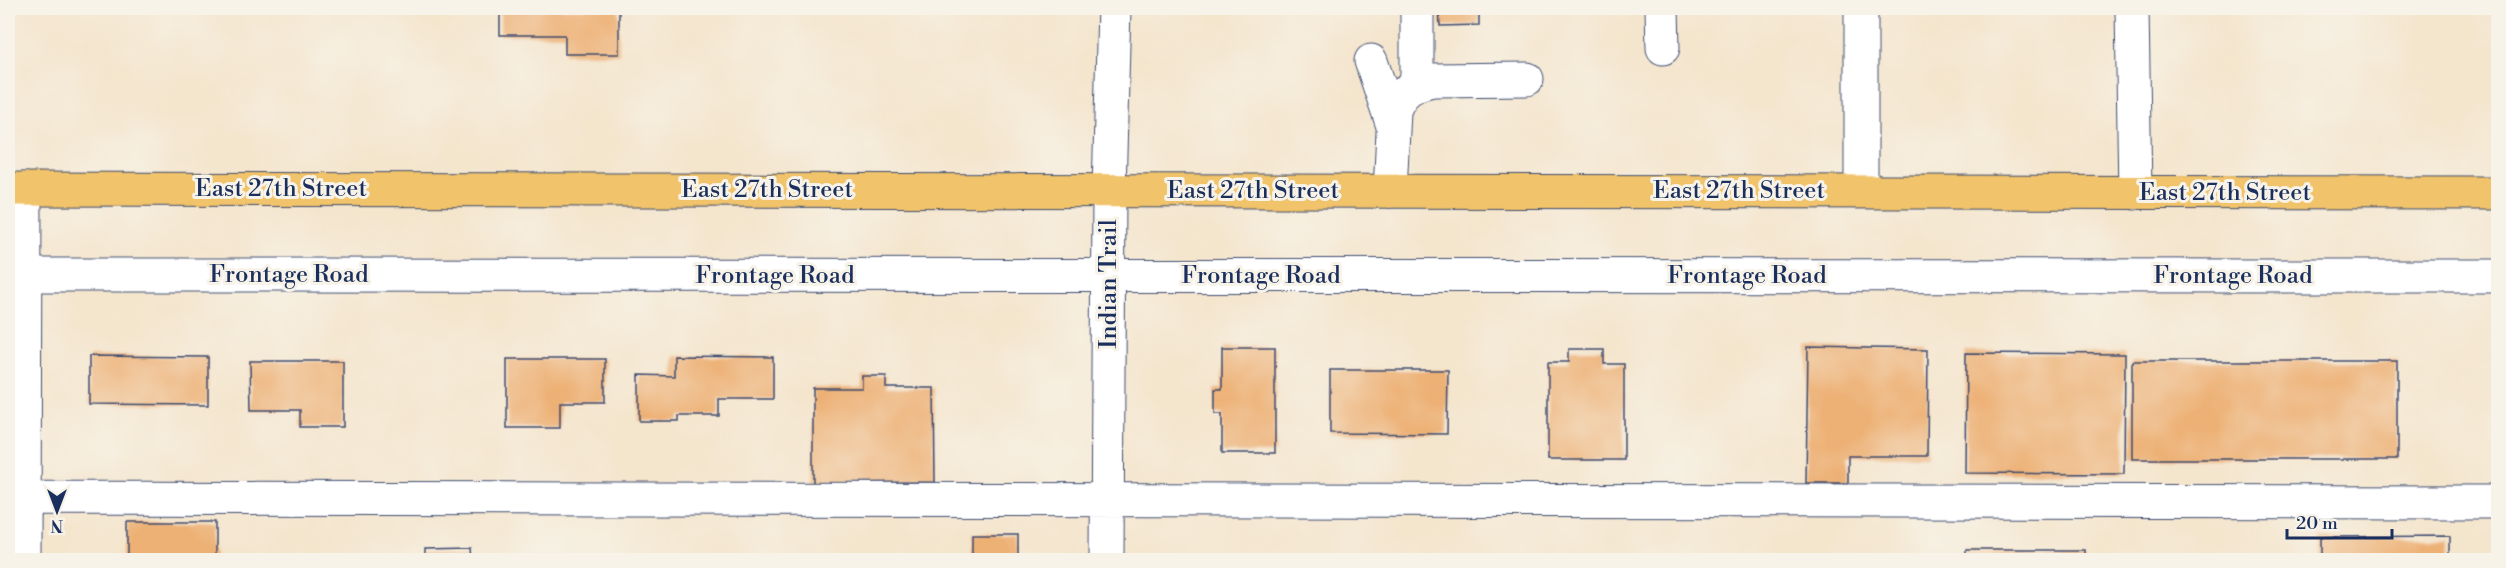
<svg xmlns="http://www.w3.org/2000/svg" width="2506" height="568" viewBox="0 0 2506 568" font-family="'Libre Bodoni',serif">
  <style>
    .building { fill: #edb176 }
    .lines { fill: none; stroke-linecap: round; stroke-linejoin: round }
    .minor-casing { stroke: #3c4a6f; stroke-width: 35 }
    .major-casing { stroke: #3c4a6f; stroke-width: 35 }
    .minor { stroke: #fff; stroke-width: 33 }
    .major { stroke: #f1c36a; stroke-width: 33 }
    .labels { text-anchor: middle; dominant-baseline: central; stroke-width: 6; stroke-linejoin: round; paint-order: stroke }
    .street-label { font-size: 24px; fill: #1b2f5e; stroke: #f7f3e8 }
  </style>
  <rect width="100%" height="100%" fill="#f7f3e8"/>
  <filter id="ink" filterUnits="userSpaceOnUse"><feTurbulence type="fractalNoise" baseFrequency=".0167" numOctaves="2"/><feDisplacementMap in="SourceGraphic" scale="12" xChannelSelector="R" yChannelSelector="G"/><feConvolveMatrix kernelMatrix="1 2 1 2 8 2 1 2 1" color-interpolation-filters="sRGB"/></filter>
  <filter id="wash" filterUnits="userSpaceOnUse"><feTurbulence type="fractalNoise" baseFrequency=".008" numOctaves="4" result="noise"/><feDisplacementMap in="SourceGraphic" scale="24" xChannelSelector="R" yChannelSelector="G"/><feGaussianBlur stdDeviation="1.35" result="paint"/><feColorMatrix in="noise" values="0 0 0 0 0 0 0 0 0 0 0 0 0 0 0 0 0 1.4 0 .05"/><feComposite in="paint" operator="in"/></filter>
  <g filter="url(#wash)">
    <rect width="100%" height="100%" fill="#f4e5cd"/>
    <g id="blocks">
      <path class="building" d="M500,8H619V54H565V35H500Z
        M1439,8H1479V25L1440,26Z
        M1222,347H1275V453H1222V414H1215V389H1222Z
        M1808,347L1928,349L1927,456H1848V483H1806Z
        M1569,349H1604V364H1624V460H1548V362H1569Z
        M1966,353L2125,354L2124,474L1965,473Z
        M89,356L208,357V405L89,404Z
        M674,356L773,357V399H719V416H679V421H639V375L674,376Z
        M507,359H605V402H560V428H507Z
        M250,361H343V427H300V410H251Z
        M2132,361H2397V459H2132Z
        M1330,370H1448L1447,434L1330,433Z
        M862,376H886V388H934L935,482L813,483V388H862Z
        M127,522H215V560H127Z
        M972,534H1018V560H972Z
        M2450,536V560H2320V537Z
        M472,548L473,560H425V549Z
        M1967,550H2086V560H1967Z
        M1219,558H1275V560H1219Z"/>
    </g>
  </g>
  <g filter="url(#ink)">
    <use href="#blocks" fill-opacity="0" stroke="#3c4a6f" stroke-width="1.5"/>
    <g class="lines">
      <g class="minor-casing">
        <path id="minor" d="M1417,8V84
          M1662,8L1663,48
          M1861,8V191
          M2132,8L2135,193
          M1371,61L1393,126
          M1390,191L1394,111C1401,91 1413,84 1433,80L1527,79
          M24,275L2498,276
          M24,498L2498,502
          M24,560L25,189
          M1107,560L1109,191L1114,8"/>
      </g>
      <g class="major-casing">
        <path id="major" d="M8,189L2498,193"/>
      </g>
      <use href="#minor" class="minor"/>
      <use href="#major" class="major"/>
    </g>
  </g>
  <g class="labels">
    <g class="street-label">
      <text x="281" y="189">East 27th Street</text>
      <text x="767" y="190">East 27th Street</text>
      <text x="1253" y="191">East 27th Street</text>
      <text x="1739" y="191">East 27th Street</text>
      <text x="2225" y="193">East 27th Street</text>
      <text x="289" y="275">Frontage Road</text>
      <text x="775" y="276">Frontage Road</text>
      <text x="1261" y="276">Frontage Road</text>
      <text x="1747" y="276">Frontage Road</text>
      <text x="2233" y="276">Frontage Road</text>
      <text transform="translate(1109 284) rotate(-90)">Indian Trail</text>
    </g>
  </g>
  <rect width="2506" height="568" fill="none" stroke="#f7f3e8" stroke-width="30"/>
  <g transform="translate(57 511) rotate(180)" stroke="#f7f3e8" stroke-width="4.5" paint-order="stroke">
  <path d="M0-4.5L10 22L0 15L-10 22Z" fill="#1b2f5e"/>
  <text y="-9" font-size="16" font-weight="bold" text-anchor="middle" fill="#1b2f5e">N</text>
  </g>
  <path d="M2287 529v9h105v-9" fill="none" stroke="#1b2f5e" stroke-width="3"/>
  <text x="2296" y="529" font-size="18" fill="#1b2f5e" stroke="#f7f3e8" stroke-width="4.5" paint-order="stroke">20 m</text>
</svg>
